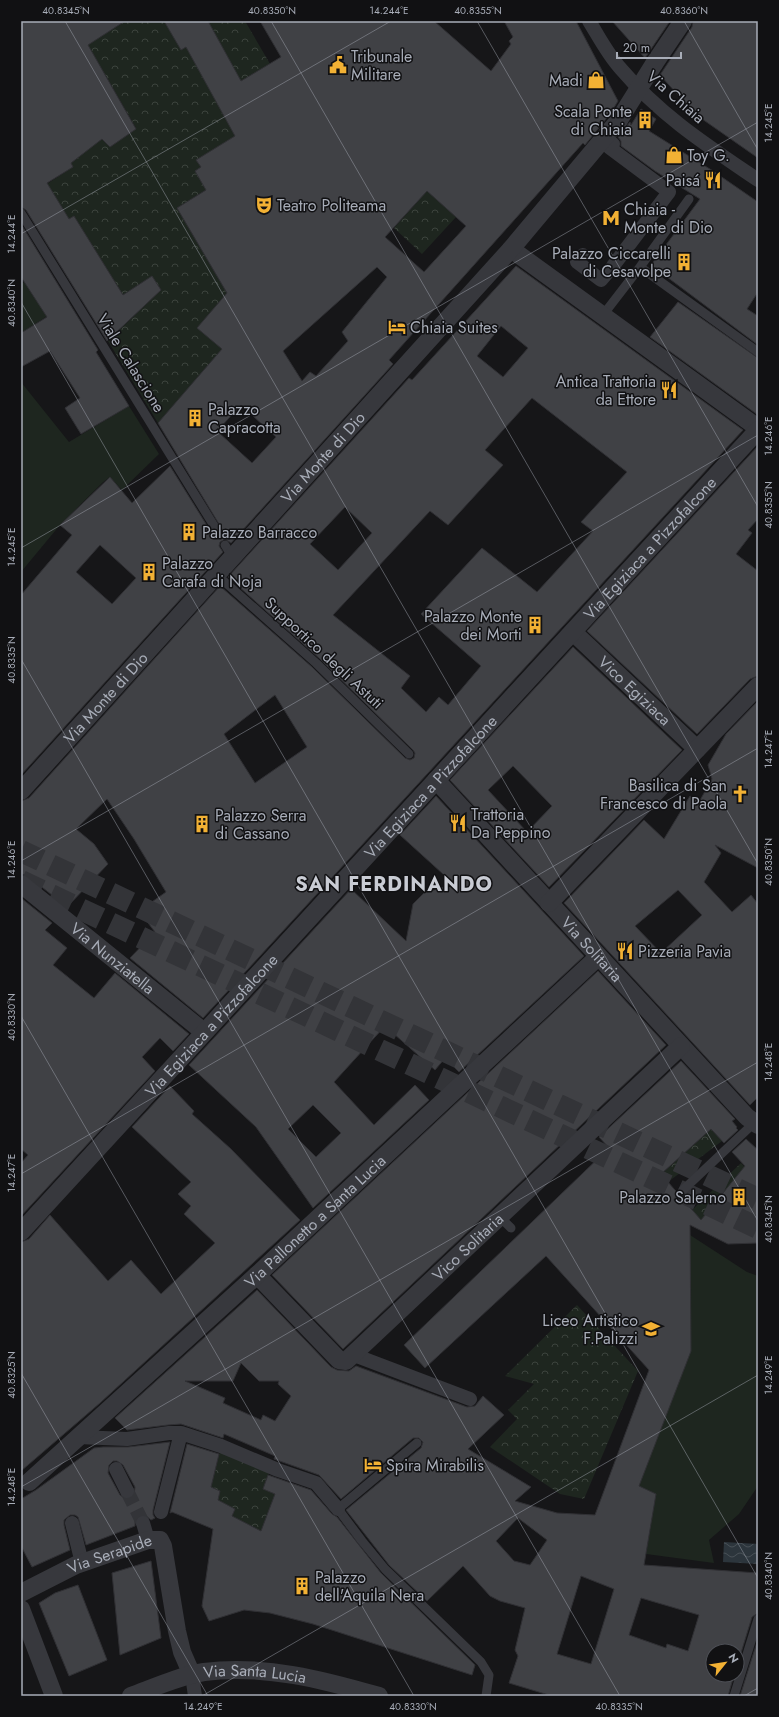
<svg xmlns="http://www.w3.org/2000/svg" width="779" height="1717" viewBox="0 0 779 1717" font-family="Jost,sans-serif">
  <style>
    .forest { fill: url(#forest-crowns) }
    .garden { fill: #1e261f }
    .water { fill: url(#water-waves) }
    .building { fill: #404145; stroke: #303034; fill-rule: evenodd }
    .lines { fill: none; stroke-linecap: round; stroke-linejoin: round }
    .pedestrian-tunnel { stroke: #333438; stroke-width: 14; stroke-dasharray: 14 7; stroke-linecap: butt }
    .primary-tunnel { stroke: #333438; stroke-width: 22; stroke-dasharray: 22 11; stroke-linecap: butt }
    .service { stroke: #37383d; stroke-width: 9 }
    .pedestrian { stroke: #37383d; stroke-width: 14 }
    .minor { stroke: #37383d; stroke-width: 18 }
    .minor-bridge { stroke: #37383d; stroke-width: 18 }
    .ticks { fill: none; stroke: #a8adb8; stroke-width: 1; stroke-opacity: 0.45 }
    .labels { text-anchor: middle; dominant-baseline: central; stroke-width: 3; stroke-linejoin: round; paint-order: stroke }
    .poi-label { font-size: 16px; fill: #a8adb8; stroke: #111113; text-anchor: start }
    .street-label { font-size: 16px; fill: #a8adb8; stroke: #111113 }
    .district-label { font-size: 20px; font-weight: bold; letter-spacing: 1px; fill: #c9ccd4; stroke: #111113 }
    .neatline { fill: none; stroke: #a8adb8; stroke-width: 1.5 }
    .ticks-label { font-size: 10px; text-anchor: middle; fill: #a8adb8 }
  </style>
  <defs>
    <pattern id="forest-crowns" width="20" height="18" patternUnits="userSpaceOnUse"><rect width="20" height="18" fill="#1e261f"/><path d="M2 6a3 3 0 1 1 6 0M12 15a3 3 0 1 1 6 0" fill="none" stroke="#3c433d"/></pattern>
    <pattern id="water-waves" width="16" height="10" patternUnits="userSpaceOnUse"><rect width="16" height="10" fill="#2c353c"/><path d="M0 5q4-4 8 0t8 0" fill="none" stroke="#485056"/></pattern>
  </defs>
  <rect width="100%" height="100%" fill="#161618"/>
  <path class="forest" d="M93,21H245L287,93L221,155L216,148L196,160L201,167L195,171L201,180L212,186L177,208L227,293L198,328L222,349L158,423L108,341L161,290L152,276L123,295L74,216L58,226L47,184L73,167L71,163L102,139L110,147L136,128L88,45L102,36Z
    M415,180L456,217L422,254L394,228L420,199Z
    M711,1129L722,1141L668,1182L654,1181Z
    M741,1163L748,1170L721,1196L701,1220L692,1210Z
    M577,1305L638,1371L584,1499L560,1494L490,1447L517,1419L508,1410L534,1384L505,1376Z
    M220,1451L270,1470L263,1489L275,1494L261,1531L232,1517L235,1509L218,1500L220,1491L211,1487Z"/>
  <path class="garden" d="M24,282L37,302L57,289L66,304L21,333V285Z
    M21,382L69,442L129,406L159,454L122,490L110,477L102,483L60,525L21,572Z
    M690,1235L747,1272L758,1276V1486L739,1514L709,1540L714,1563L646,1554L656,1494L639,1486Z"/>
  <path class="water" d="M724,1542L758,1544V1564L723,1562Z"/>
  <path class="building" d="M21,21H125L88,45L136,129L110,147L102,139L71,163L73,167L47,183L69,219L74,216L123,295L152,276L161,290L107,341L26,210L21,207Z
    M164,21H208L241,81L281,57L260,21H434L491,71L511,44L509,41L513,37L504,21H576L618,101L610,114L585,145L583,143L389,360L393,364L231,543L225,539L220,542L219,546L223,552L21,775V595L72,535L60,525L110,477L132,503L170,466L211,532L217,535L219,534L222,529L158,423L222,349L197,328L227,293L177,208L206,190L195,171L201,167L196,160L235,136L186,47L181,50ZM427,191L466,226L424,272L385,237ZM377,267L387,277L342,332L348,341L316,376L310,372L302,381L283,351ZM241,405L276,437L252,463L217,431ZM100,545L136,578L112,604L76,572Z
    M612,21H670L645,58Z
    M693,21H758V158L695,114L660,75L692,27Z
    M641,109L656,119L649,131L713,171L758,202V292L747,309L758,316V345L651,265L700,199L655,171L621,146V141L618,137L630,122L631,125Z
    M21,224L98,350L96,352L129,406L81,434L65,408L80,398L50,351L21,367V333L47,317L21,277Z
    M516,266L743,430L203,1018L130,958L155,932L139,911L166,892L134,839L107,799L76,829L94,844L108,864L67,907L28,876L21,874V801L29,798L220,586L312,667L405,758L410,760L414,758L415,753L413,750L320,659L228,577L409,378L412,380ZM501,326L528,348L503,377L477,356ZM532,398L627,472L581,522L593,531L537,592L482,548L421,614L481,666L448,705L439,697L426,712L401,688L410,676L333,615L430,511L448,525L503,465L485,450ZM345,507L372,533L338,570L310,544ZM275,695L307,747L255,783L224,734Z
    M678,302L758,358V415L650,337Z
    M758,446V519L748,530L752,533L736,554L758,571V676L750,679L697,734L587,631Z
    M573,647L682,750L549,887L450,780ZM513,766L552,806L527,832L488,790Z
    M758,701V868L715,845L721,853L704,882L732,912L751,895L758,904V1097L750,1105L564,903L644,820L664,839L690,796L699,802L712,779L708,765L726,734ZM678,890L702,915L661,953L635,926Z
    M436,796L584,956L459,1072L445,1058L435,1070L385,1026L334,1082L374,1125L415,1085L429,1100L313,1208L256,1127L189,1065L351,889L406,941L413,904L424,893L454,884L400,835ZM313,1105L341,1133L316,1157L288,1129Z
    M21,898L52,923L45,930L67,948L53,965L94,998L115,973L189,1034L173,1051L160,1038L142,1057L155,1071L21,1216V1163L28,1155L21,1149Z
    M598,971L666,1045L343,1349L272,1275Z
    M681,1061L735,1119L732,1121L737,1127L736,1128L738,1130L724,1143L711,1129L661,1174L701,1220L745,1166L732,1152L746,1139L758,1150V1243L728,1244L690,1225L691,1351L639,1486L656,1494L644,1565L758,1573V1613L752,1617L737,1666V1651H713V1675H734L728,1696H552L509,1683L518,1656L515,1650L525,1608L500,1601L490,1596L463,1566L427,1601L389,1565L346,1510L421,1448L423,1442L419,1438H413L341,1499L319,1475L274,1459L275,1456L224,1434L223,1438L181,1424L168,1425L127,1430L115,1418L257,1290L331,1367L337,1370L349,1371L356,1366L467,1407L475,1406L483,1396L504,1415L468,1449L531,1487L515,1501L557,1513L595,1515L649,1370L546,1256L425,1368L404,1345L609,1148L599,1137ZM241,1363L259,1381H279L278,1384L291,1396L275,1421L263,1415L261,1420L223,1403L225,1398L185,1381H233ZM518,1518L547,1540L530,1565L514,1561L496,1541ZM581,1576L614,1589L591,1664L557,1654ZM641,1598L699,1615L688,1651L667,1644L666,1648L629,1635Z
    M170,1086L194,1111L192,1114L231,1149L300,1220L100,1403L21,1471V1242L29,1239L50,1215L108,1281L131,1260L161,1294L215,1243L184,1214L191,1206L178,1194L191,1182L132,1127Z
    M170,1442L153,1510V1515L155,1518L151,1520L145,1515H140L135,1521V1526L86,1545L78,1517L75,1515H70L64,1520V1525L70,1550L32,1567L21,1546V1499L36,1490L94,1448L103,1447H128ZM113,1461H117L123,1465L135,1487L134,1495L130,1499H126L120,1495L108,1473L109,1465Z
    M187,1444L219,1454L211,1487L220,1491L218,1500L235,1509L232,1516L261,1531L275,1494L263,1489L268,1475L311,1490L332,1514L337,1517L381,1573L475,1665L472,1675L313,1624L270,1613L244,1610L209,1621L202,1606L213,1529L172,1512L170,1513Z
    M151,1561L161,1638L120,1655L112,1573Z
    M78,1585L107,1660L69,1676L39,1603L55,1593Z
    M758,1639V1696H740Z"/>
  <g class="lines">
    <path class="pedestrian-tunnel" d="M127,1491L143,1523"/>
    <path class="primary-tunnel" d="M21,851L758,1199
      M21,881L758,1228"/>
    <path class="service" d="M21,213L216,529
      M640,267L689,199
      M603,315L640,267L758,352
      M225,545L233,558
      M217,575L316,663L409,754
      M683,1190L754,1123
      M500,1217L511,1228
      M417,1443L338,1509L362,1541L385,1569L481,1662L489,1675L486,1696
      M734,1696L758,1619"/>
    <path class="pedestrian" d="M589,21C599,37 608,55 621,69C661,116 708,146 758,180
      M583,255L577,262L601,280L607,273
      M613,266L669,192L610,148L613,144
      M354,1355L470,1399
      M78,1437L127,1439L169,1433H181L221,1446L278,1470L316,1483L338,1509
      M116,1469L127,1491
      M161,1512L181,1433
      M72,1523L82,1563
      M143,1523L148,1540
      M192,1675L195,1696"/>
    <g class="minor">
      <path d="M654,64L683,21"/>
      <path d="M511,249L758,428"/>
      <path id="s1" d="M573,632L697,749"/>
      <path id="s2" d="M436,780L747,1117L758,1125"/>
      <path id="s3" d="M21,791L511,249L619,120"/>
      <path id="s4" d="M21,884L204,1032"/>
      <path d="M549,903L758,686"/>
      <path id="s5" d="M21,1232L758,430"/>
      <path id="s6" d="M257,1275L339,1360L346,1361L681,1046"/>
      <path id="s7" d="M29,1482L257,1275L598,957"/>
      <path id="s8" d="M21,1593L76,1565L148,1540H160L163,1546L177,1631L182,1652L192,1675"/>
      <path d="M21,1609L54,1696"/>
      <path id="s9" d="M131,1696C155,1687 179,1676 204,1672C263,1664 324,1680 379,1696"/>
    </g>
    <path class="minor-bridge" d="M619,120L654,64"/>
  </g>
  <path class="ticks" d="M65,21L758,1221M271,21L758,864M477,21L758,507M684,21L758,150M21,234L391,21M21,302L758,1578M21,548L758,122M21,659L620,1696M21,861L758,435M21,1016L414,1696M21,1174L758,748M21,1373L208,1696M21,1487L758,1062M202,1696L758,1375M744,1696L758,1688"/>
  <defs>
    <g id="civic-bare" transform="scale(1.38)"><path d="M-.6-6.5H3V-4.5H.6V-3L4-1V1h2V6H-6V1h2V-1L-.6-3ZM-1.2 2.5V6h2.4V2.5Z" fill="#f2b134" stroke="#111113" stroke-width="2.5" paint-order="stroke"/></g>
    <g id="shop-bare" transform="scale(1.38)"><path d="M-5-2.5h2.3a2.7 3.5 0 0 1 5.4 0H5L5.5 6h-11ZM-1.5-2.5h3a1.5 2.3 0 0 0-3 0Z" fill="#f2b134" stroke="#111113" stroke-width="2.5" paint-order="stroke"/></g>
    <g id="building-bare" transform="scale(1.38)"><path d="M-4-6H4V6H1V3H-1V6H-4ZM-2.5-4.3h1.7v1.8h-1.7ZM.8-4.3h1.7v1.8H.8ZM-2.5-1h1.7V.8h-1.7ZM.8-1h1.7V.8H.8Z" fill="#f2b134" stroke="#111113" stroke-width="2.5" paint-order="stroke"/></g>
    <g id="restaurant-bare" transform="scale(1.38)"><path d="M-5-6h1v4h1v-4h1v4h1v-4h1v5L-1.5 .5V6h-2V.5L-5-1ZM5-6V6H3V1.5H1.5Q1.5-4 5-6Z" fill="#f2b134" stroke="#111113" stroke-width="2.5" paint-order="stroke"/></g>
    <g id="theatre-bare" transform="scale(1.38)"><path d="M-5-5.5Q0-4 5-5.5V0Q5 5 0 6Q-5 5-5 0ZM-3.3-2.5H-1v1.5H-3.3ZM1-2.5H3.3v1.5H1ZM-2.8 1Q0 5.5 2.8 1Z" fill="#f2b134" stroke="#111113" stroke-width="2.5" paint-order="stroke"/></g>
    <g id="metro-bare" transform="scale(1.38)"><path d="M-5.5 5V-5H-3L0 0L3-5H5.5V5H3V-.5L0 4L-3-.5V5Z" fill="#f2b134" stroke="#111113" stroke-width="2.5" paint-order="stroke"/></g>
    <g id="hotel-bare" transform="scale(1.38)"><path d="M-6-4.5h1.5V1H6V5H4.5V3h-9V5H-6ZM-4 0a1.8 1.8 0 1 1 3.6 0ZM.5 0V-2.5h3Q6-2.5 6 0Z" fill="#f2b134" stroke="#111113" stroke-width="2.5" paint-order="stroke"/></g>
    <g id="church-bare" transform="scale(1.38)"><path d="M-1.2-6h2.4v3.5h3.3v2.4h-3.3V6h-2.4V-.1h-3.3v-2.4h3.3Z" fill="#f2b134" stroke="#111113" stroke-width="2.5" paint-order="stroke"/></g>
    <g id="school-bare" transform="scale(1.38)"><path d="M0-5L7-2L0 1L-7-2ZM-4 1L0 2.5L4 1V4Q0 6-4 4Z" fill="#f2b134" stroke="#111113" stroke-width="2.5" paint-order="stroke"/></g>
  </defs>
  <g fill-rule="evenodd">
    <use href="#civic-bare" x="338" y="65"/>
    <use href="#shop-bare" x="596" y="80"/>
    <use href="#building-bare" x="645" y="120"/>
    <use href="#shop-bare" x="674" y="155"/>
    <use href="#restaurant-bare" x="713" y="180"/>
    <use href="#theatre-bare" x="264" y="205"/>
    <use href="#metro-bare" x="611" y="218"/>
    <use href="#building-bare" x="684" y="262"/>
    <use href="#hotel-bare" x="397" y="327"/>
    <use href="#restaurant-bare" x="669" y="390"/>
    <use href="#building-bare" x="195" y="418"/>
    <use href="#building-bare" x="189" y="532"/>
    <use href="#building-bare" x="149" y="572"/>
    <use href="#building-bare" x="535" y="625"/>
    <use href="#church-bare" x="740" y="794"/>
    <use href="#restaurant-bare" x="458" y="823"/>
    <use href="#building-bare" x="202" y="824"/>
    <use href="#restaurant-bare" x="625" y="951"/>
    <use href="#building-bare" x="739" y="1197"/>
    <use href="#school-bare" x="651" y="1329"/>
    <use href="#hotel-bare" x="373" y="1465"/>
    <use href="#building-bare" x="302" y="1586"/>
  </g>
  <g class="labels">
    <g class="poi-label">
      <text x="351" y="56">Tribunale<tspan x="351" dy="18">Militare</tspan></text>
      <text x="583" y="80" text-anchor="end">Madi</text>
      <text x="632" y="111" text-anchor="end">Scala Ponte<tspan x="632" dy="18">di Chiaia</tspan></text>
      <text x="687" y="155">Toy G.</text>
      <text x="700" y="180" text-anchor="end">Paisá</text>
      <text x="277" y="205">Teatro Politeama</text>
      <text x="624" y="209">Chiaia -<tspan x="624" dy="18">Monte di Dio</tspan></text>
      <text x="671" y="253" text-anchor="end">Palazzo Ciccarelli<tspan x="671" dy="18">di Cesavolpe</tspan></text>
      <text x="410" y="327">Chiaia Suites</text>
      <text x="656" y="381" text-anchor="end">Antica Trattoria<tspan x="656" dy="18">da Ettore</tspan></text>
      <text x="208" y="409">Palazzo<tspan x="208" dy="18">Capracotta</tspan></text>
      <text x="202" y="532">Palazzo Barracco</text>
      <text x="162" y="563">Palazzo<tspan x="162" dy="18">Carafa di Noja</tspan></text>
      <text x="522" y="616" text-anchor="end">Palazzo Monte<tspan x="522" dy="18">dei Morti</tspan></text>
      <text x="727" y="785" text-anchor="end">Basilica di San<tspan x="727" dy="18">Francesco di Paola</tspan></text>
      <text x="471" y="814">Trattoria<tspan x="471" dy="18">Da Peppino</tspan></text>
      <text x="215" y="815">Palazzo Serra<tspan x="215" dy="18">di Cassano</tspan></text>
      <text x="638" y="951">Pizzeria Pavia</text>
      <text x="726" y="1197" text-anchor="end">Palazzo Salerno</text>
      <text x="638" y="1320" text-anchor="end">Liceo Artistico<tspan x="638" dy="18">F.Palizzi</tspan></text>
      <text x="386" y="1465">Spira Mirabilis</text>
      <text x="315" y="1577">Palazzo<tspan x="315" dy="18">dell'Aquila Nera</tspan></text>
    </g>
    <g class="street-label">
      <text transform="translate(676 97) rotate(41)">Via Chiaia</text>
      <text transform="translate(131 363) rotate(58)">Viale Calascione</text>
      <text stroke="none"><textPath href="#s3" startOffset="450">Via Monte di Dio</textPath></text>
      <text stroke="none"><textPath href="#s5" startOffset="929">Via Egiziaca a Pizzofalcone</textPath></text>
      <text transform="translate(324 653) rotate(43)">Supportico degli Astuti</text>
      <text stroke="none"><textPath href="#s1" startOffset="85">Vico Egiziaca</textPath></text>
      <text stroke="none"><textPath href="#s3" startOffset="126">Via Monte di Dio</textPath></text>
      <text stroke="none"><textPath href="#s5" startOffset="605">Via Egiziaca a Pizzofalcone</textPath></text>
      <text stroke="none"><textPath href="#s2" startOffset="230">Via Solitaria</textPath></text>
      <text stroke="none"><textPath href="#s4" startOffset="118">Via Nunziatella</textPath></text>
      <text stroke="none"><textPath href="#s5" startOffset="281">Via Egiziaca a Pizzofalcone</textPath></text>
      <text stroke="none"><textPath href="#s7" startOffset="387">Via Pallonetto a Santa Lucia</textPath></text>
      <text stroke="none"><textPath href="#s6" startOffset="292">Vico Solitaria</textPath></text>
      <text stroke="none"><textPath href="#s8" startOffset="97">Via Serapide</textPath></text>
      <text stroke="none"><textPath href="#s9" startOffset="128">Via Santa Lucia</textPath></text>
    </g>
    <g class="district-label">
      <text x="394" y="884">SAN FERDINANDO</text>
    </g>
  </g>
  <rect width="779" height="1717" fill="none" stroke="#111113" stroke-width="44"/>
  <g transform="translate(725 1663) rotate(60)"><circle r="19" fill="#111113" stroke="#4d4f55"/>
  <path d="M0-3L7 15L0 10L-7 15Z" fill="#f2b134"/>
  <text y="-6" font-size="11" font-weight="bold" text-anchor="middle" fill="#a8adb8">N</text>
  </g>
  <path d="M617 52v6h64v-6" fill="none" stroke="#a8adb8" stroke-width="2"/>
  <text x="623" y="52" font-size="12" fill="#a8adb8" stroke="#111113" stroke-width="3" paint-order="stroke">20 m</text>
  <rect x="22" y="22" width="735" height="1673" class="neatline"/>
  <g class="ticks-label">
    <text x="66" y="14">40.8345°N</text>
    <text x="272" y="14">40.8350°N</text>
    <text x="389" y="14">14.244°E</text>
    <text x="478" y="14">40.8355°N</text>
    <text x="684" y="14">40.8360°N</text>
    <text transform="translate(768 123) rotate(-90)" y="4">14.245°E</text>
    <text transform="translate(11 234) rotate(-90)" y="4">14.244°E</text>
    <text transform="translate(11 303) rotate(-90)" y="4">40.8340°N</text>
    <text transform="translate(768 436) rotate(-90)" y="4">14.246°E</text>
    <text transform="translate(768 505) rotate(-90)" y="4">40.8355°N</text>
    <text transform="translate(11 547) rotate(-90)" y="4">14.245°E</text>
    <text transform="translate(11 660) rotate(-90)" y="4">40.8335°N</text>
    <text transform="translate(768 749) rotate(-90)" y="4">14.247°E</text>
    <text transform="translate(11 860) rotate(-90)" y="4">14.246°E</text>
    <text transform="translate(768 862) rotate(-90)" y="4">40.8350°N</text>
    <text transform="translate(11 1017) rotate(-90)" y="4">40.8330°N</text>
    <text transform="translate(768 1062) rotate(-90)" y="4">14.248°E</text>
    <text transform="translate(11 1173) rotate(-90)" y="4">14.247°E</text>
    <text transform="translate(768 1219) rotate(-90)" y="4">40.8345°N</text>
    <text transform="translate(11 1375) rotate(-90)" y="4">40.8325°N</text>
    <text transform="translate(768 1375) rotate(-90)" y="4">14.249°E</text>
    <text transform="translate(11 1487) rotate(-90)" y="4">14.248°E</text>
    <text transform="translate(768 1576) rotate(-90)" y="4">40.8340°N</text>
    <text x="203" y="1710">14.249°E</text>
    <text x="413" y="1710">40.8330°N</text>
    <text x="619" y="1710">40.8335°N</text>
  </g>
</svg>
